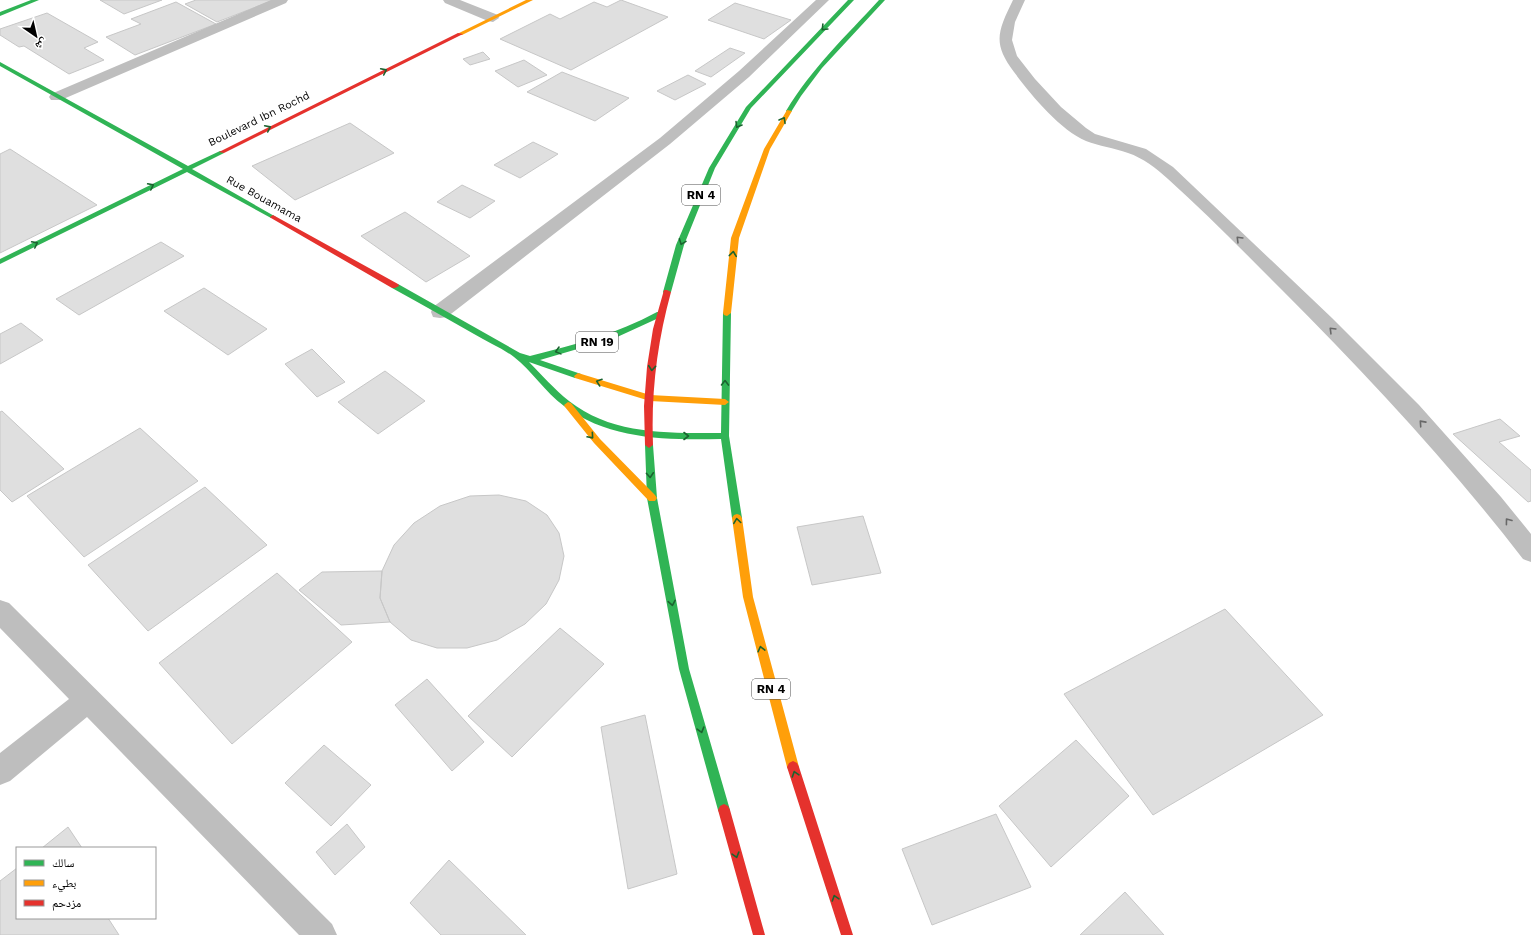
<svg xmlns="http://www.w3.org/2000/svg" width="1531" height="935" viewBox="0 0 1531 935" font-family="'Work Sans','Noto Naskh Arabic',sans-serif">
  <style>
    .building { fill: #dfdfdf; stroke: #c7c7c7 }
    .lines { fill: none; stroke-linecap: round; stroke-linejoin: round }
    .street { fill: #bebebe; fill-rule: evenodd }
    .fast { fill: #30b455; fill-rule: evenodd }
    .slow { fill: #ff9f0a; fill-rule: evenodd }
    .jam { fill: #e5322d; fill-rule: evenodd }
    .oneway { stroke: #1a632f }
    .oneway2 { stroke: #686868 }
    .labels { text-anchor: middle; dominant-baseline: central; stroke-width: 3.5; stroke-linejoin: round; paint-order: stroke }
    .far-street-label { font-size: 11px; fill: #000; stroke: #fff }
    .shield { fill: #fff; stroke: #4c4c4c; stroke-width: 1 }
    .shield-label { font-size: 12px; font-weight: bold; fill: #000 }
  </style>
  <rect width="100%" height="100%" fill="#fff"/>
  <path class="building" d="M100,0H162L124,14Z
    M196,0H274L217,22L185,4Z
    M621,0L668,17L571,70L500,39L550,14L560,19L594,2L607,7Z
    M176,2L216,24L135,55L106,37L141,24L131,19Z
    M735,3L791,20L764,39L708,20Z
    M47,13L98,42L84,48L104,60L69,74L24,46L19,47L0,35V29Z
    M730,48L745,53L711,77L695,71Z
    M483,52L490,59L470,65L463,59Z
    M524,60L547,75L518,87L495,71Z
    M562,72L629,98L595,121L527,92Z
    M688,75L706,84L675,100L657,91Z
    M350,123L394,153L295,200L252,166Z
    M533,142L558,154L520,178L494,165Z
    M10,149L97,205L0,253V154Z
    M462,185L495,201L470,218L437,202Z
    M405,212L470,256L426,282L361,236Z
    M161,242L184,256L79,315L56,299Z
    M204,288L267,329L228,355L164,311Z
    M21,323L43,340L0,364V334Z
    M312,349L345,382L317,397L285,364Z
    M385,371L425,401L378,434L338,402Z
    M2,411L64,469L12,502L0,490V412Z
    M1500,419L1520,436L1499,442L1531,470V501L1528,502L1453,434Z
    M140,428L198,481L84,557L27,496Z
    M205,487L267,545L148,631L88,565Z
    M499,495L526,501L547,515L559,533L564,556L559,580L546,604L525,624L497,640L467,648H437L411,640L390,622L380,598L382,571L394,545L414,523L440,506L470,496Z
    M863,516L881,573L812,585L797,527Z
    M382,571L380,598L390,622L341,625L299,590L322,572Z
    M277,573L352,642L232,744L159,663Z
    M1225,609L1323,715L1153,815L1064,694Z
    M560,628L604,664L512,757L468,716Z
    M427,679L484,742L452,771L395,705Z
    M645,715L677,874L628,889L601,727Z
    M1076,740L1129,796L1051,867L999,806Z
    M324,745L371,785L331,826L285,783Z
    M996,814L1031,887L932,925L902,849Z
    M347,824L365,847L335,875L316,852Z
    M68,827L82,848H42Z
    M449,860L526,935H441L410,903Z
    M17,868V918H108L119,935H0V881Z
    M1125,892L1164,935H1080Z"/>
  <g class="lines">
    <path class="street" d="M271,0H288L286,3L61,100H51L49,97L51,94Z
      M443,0H460L498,15L499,18L493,22L488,21L445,3Z
      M816,0H829L749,77L670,144L447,317L440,318L433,317L431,312L433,307L660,138L739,71Z
      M1013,0H1025L1015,22L1012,40L1017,56L1035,79L1061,107L1086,128L1095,134L1146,149L1173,167L1332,318L1419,405L1501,497L1531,534V562L1523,559C1449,463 1367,375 1282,290C1244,252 1207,214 1168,179C1156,168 1143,158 1128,153C1114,148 1099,146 1086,141C1060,130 1031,95 1014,72C992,43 998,31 1013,0Z
      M0,600L9,603L332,924L337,935H299L87,717L10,781L0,785V753L69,699L0,628Z"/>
    <path class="fast" d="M31,0H39L0,16V12Z
      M848,0H854L751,108L715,168L684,245L671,292L667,294H664L663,292L676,245L709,168L746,107Z
      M879,0H885L822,68L801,96L791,112H787L786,111C811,69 846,36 879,0Z
      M0,62L188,166L220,151H224V153L192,169L276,217L275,218H271L187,172L0,264V259L183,169L0,66Z
      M392,284H398L520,353L530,356C574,345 617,334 657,312H663L664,314L663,316L615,338L540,360L581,374L582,376L581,378H575L529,362C542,375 554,389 569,401C612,435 668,433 721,433L723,313L727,310L730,311L731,313L729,436L742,518L740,521L737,522L734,521L732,518L721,439C667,440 609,440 564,406C545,392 532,371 514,357C502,348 487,342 474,334C447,319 420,303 392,288Z
      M649,442L653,445L657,498L689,669L730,810L728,814L724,816L720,814L718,810L679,669L647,498L645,445Z"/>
    <path class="slow" d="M526,0H533L462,35L457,34Z
      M787,110L792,111L770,149L739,238L731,313L727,316L724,315L723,313L731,238L764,149Z
      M578,373L650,395L725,399L729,402L725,405L650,401L575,378L574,376Z
      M568,402L571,403L600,439L655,495L657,498L655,501H649L594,443L565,407L564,405Z
      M737,514L740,515L742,518L753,597L799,767L797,771L793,773L789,771L787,767L743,597L732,518L734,515Z"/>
    <path class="jam" d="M458,33L463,34L224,153L219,152Z
      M273,215L398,284L399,286L395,288H392L271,218L270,217Z
      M664,290H667L671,292C657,343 651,393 653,445L649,448L645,445L644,406L647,367L653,329Z
      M793,761L797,763L799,767L853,935H841L787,767L789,763Z
      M724,804L728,806L730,810L765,935H753L718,810L720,806Z"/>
  </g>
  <defs><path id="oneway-chevron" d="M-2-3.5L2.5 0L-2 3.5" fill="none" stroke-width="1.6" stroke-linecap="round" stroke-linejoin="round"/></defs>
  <g class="oneway">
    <use href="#oneway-chevron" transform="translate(824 28) rotate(134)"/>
    <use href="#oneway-chevron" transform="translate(384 71) rotate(-26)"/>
    <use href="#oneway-chevron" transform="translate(783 120) rotate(-60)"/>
    <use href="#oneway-chevron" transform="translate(738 125) rotate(121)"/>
    <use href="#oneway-chevron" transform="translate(268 128) rotate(-26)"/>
    <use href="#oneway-chevron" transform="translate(151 186) rotate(-27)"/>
    <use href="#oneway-chevron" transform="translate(682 242) rotate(111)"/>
    <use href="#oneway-chevron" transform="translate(35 244) rotate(-27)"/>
    <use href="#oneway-chevron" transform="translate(733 254) rotate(-83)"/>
    <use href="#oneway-chevron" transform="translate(558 351) rotate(165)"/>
    <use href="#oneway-chevron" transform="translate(652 368) rotate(95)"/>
    <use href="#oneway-chevron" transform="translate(599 382) rotate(-161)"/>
    <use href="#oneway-chevron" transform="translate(725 383) rotate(-89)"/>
    <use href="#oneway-chevron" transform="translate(591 436) rotate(49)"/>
    <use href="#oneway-chevron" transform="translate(686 436)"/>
    <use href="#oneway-chevron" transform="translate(650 475) rotate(86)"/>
    <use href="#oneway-chevron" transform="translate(737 521) rotate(-98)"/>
    <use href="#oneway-chevron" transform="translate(672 603) rotate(80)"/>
    <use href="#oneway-chevron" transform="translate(761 649) rotate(-104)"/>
    <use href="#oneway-chevron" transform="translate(701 730) rotate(74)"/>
    <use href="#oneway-chevron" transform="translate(795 774) rotate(-108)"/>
    <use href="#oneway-chevron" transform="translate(736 855) rotate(74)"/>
    <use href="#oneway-chevron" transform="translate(835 898) rotate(-108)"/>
  </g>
  <g class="oneway2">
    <use href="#oneway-chevron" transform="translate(1239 239) rotate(-135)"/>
    <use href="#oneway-chevron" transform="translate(1332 330) rotate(-135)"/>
    <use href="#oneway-chevron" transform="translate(1422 423) rotate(-132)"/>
    <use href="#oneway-chevron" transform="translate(1508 521) rotate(-127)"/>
  </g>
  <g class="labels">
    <g class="far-street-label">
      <text transform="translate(259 119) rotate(-26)">Boulevard Ibn Rochd</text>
      <text transform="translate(264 199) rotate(29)">Rue Bouamama</text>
    </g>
    <g class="shield">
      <rect x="682" y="185" width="38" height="20" rx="3"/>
      <rect x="576" y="332" width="42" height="20" rx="3"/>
      <rect x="752" y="679" width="38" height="20" rx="3"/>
    </g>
    <g class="shield-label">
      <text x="701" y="195">RN 4</text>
      <text x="597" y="342">RN 19</text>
      <text x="771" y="689">RN 4</text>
    </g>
  </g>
  <rect x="16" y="847" width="140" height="72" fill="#ffffff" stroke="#999999"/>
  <rect x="24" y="860" width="20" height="6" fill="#30b455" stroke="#999999"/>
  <text x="52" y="867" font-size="12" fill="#000000">سالك</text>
  <rect x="24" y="880" width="20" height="6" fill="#ff9f0a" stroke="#999999"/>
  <text x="52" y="887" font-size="12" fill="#000000">بطيء</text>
  <rect x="24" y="900" width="20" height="6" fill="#e5322d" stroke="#999999"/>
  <text x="52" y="907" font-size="12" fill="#000000">مزدحم</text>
  <g transform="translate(36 36) rotate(146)" stroke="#ffffff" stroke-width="3" paint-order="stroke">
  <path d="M0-3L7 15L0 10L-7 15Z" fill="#000000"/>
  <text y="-6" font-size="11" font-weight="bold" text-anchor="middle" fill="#000000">ش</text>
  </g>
</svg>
